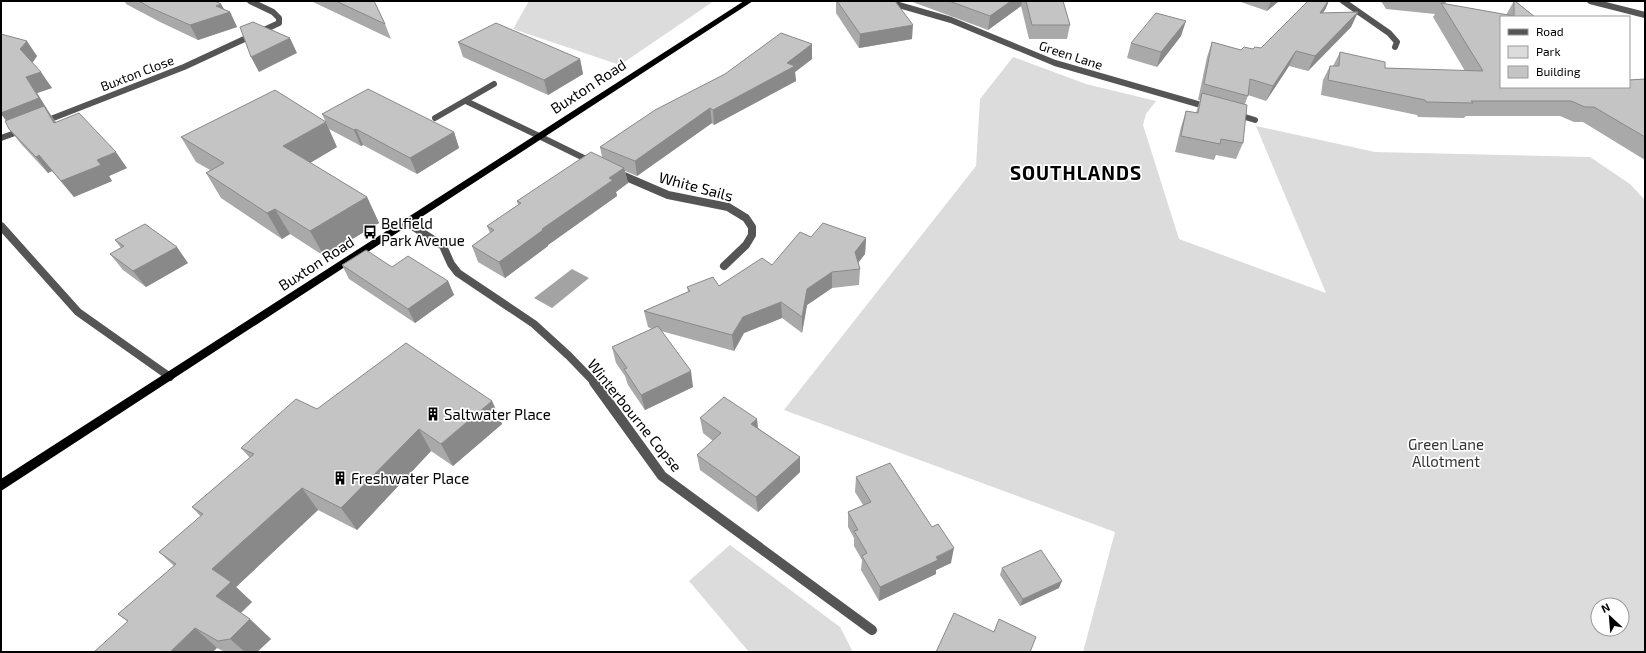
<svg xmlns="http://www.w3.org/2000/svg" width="1646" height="653" viewBox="0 0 1646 653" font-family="'Exo 2',sans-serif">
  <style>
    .green { fill: #dcdcdc; fill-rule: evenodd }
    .water { fill: #a3a3a3 }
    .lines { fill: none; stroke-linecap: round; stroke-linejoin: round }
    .service-far2 { stroke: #555; stroke-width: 6 }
    .service-far1 { stroke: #555; stroke-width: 8 }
    .service { stroke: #555; stroke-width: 10 }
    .minor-far1 { stroke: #555; stroke-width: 6 }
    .minor { stroke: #555; stroke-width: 8 }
    .trunk { fill: #000; fill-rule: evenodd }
    .wall { fill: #a9a9a9 }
    .shaded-wall { fill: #898989 }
    .building { fill: #c4c4c4; stroke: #898989 }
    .labels { text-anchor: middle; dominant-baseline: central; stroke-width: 3.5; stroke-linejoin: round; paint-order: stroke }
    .far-street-label { font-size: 13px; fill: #000; stroke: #fff }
    .street-label { font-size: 15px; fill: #000; stroke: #fff }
    .poi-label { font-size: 15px; fill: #000; stroke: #fff; text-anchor: start }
    .park-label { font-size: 15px; fill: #333; stroke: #fff }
    .district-label { font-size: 19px; font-weight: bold; letter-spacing: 1px; fill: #000; stroke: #fff }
  </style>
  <rect width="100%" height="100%" fill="#fff"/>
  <path class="green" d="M529,1H714L620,65L513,29Z
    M1013,57L1086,84L1156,101L1146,114L1143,125L1179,239L1326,293L1256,126L1375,152L1590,157L1630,184L1645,200V652H1083L1115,532L784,410L976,166L980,99ZM1598,605H1622V629H1598Z
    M730,545L840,627L853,652H749L689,581Z"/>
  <path class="water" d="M572,269L589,278L552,308L534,298Z"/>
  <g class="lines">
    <path class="service-far2" d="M885,1L951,20L1055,63L1208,107
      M1235,114L1255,120
      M539,136L592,162"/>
    <path class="service-far1" d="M617,173L668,195L728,207L746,218L752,227V235L746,245L724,266
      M406,222L443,246L451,264L458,273L534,324L569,356L595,383"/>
    <path class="service" d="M594,382L662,476L872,630"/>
    <path class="minor-far1" d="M1343,1L1389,33L1397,42L1395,47
      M1590,1L1645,15
      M466,101L539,136
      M435,118L494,84
      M43,122L184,67L279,23V18L273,12L250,1
      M1,138L23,130"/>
    <path class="minor" d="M1,226L78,312L170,377"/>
    <path class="trunk" d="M744,1H753L1,491V479Z"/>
  </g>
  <path class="wall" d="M125,1H215L221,4L224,9L230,12L237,27L198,40L160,22L126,4Z
    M311,1H374L385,24L391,39Z
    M836,1H895L912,39L859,48L836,13Z
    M910,1H1063L1070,25L1067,39H1029L1021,6L988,30Z
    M1238,1H1279L1267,11Z
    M1381,1H1447L1445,4L1506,15L1514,1H1515L1535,17L1501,87L1645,79V160L1583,122H1574L1560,116H1466L1464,118L1418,117L1417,115L1321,95L1323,80L1330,66H1333L1340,52L1385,68L1465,71L1433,17L1435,14L1386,9Z
    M1326,8L1323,13L1358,12L1351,27L1308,71L1289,66L1266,101L1248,95L1245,104L1243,143L1236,159L1216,155L1214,160L1175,152L1181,127L1186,111L1196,113L1200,100H1198L1207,57L1212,42L1241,50L1261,48Z
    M1,34L37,56L32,63L52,88L37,93L50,114L56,122L127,168L109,176L112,181L74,197L52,171L48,173L22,145L9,129L6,120L1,114Z
    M1181,36L1157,67L1127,58L1131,43Z
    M458,42L580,59L583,74L548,95L463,57Z
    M812,44V59L795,72L796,81L714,125L712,123L637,176L625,171L628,183L616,192L617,196L548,245V246L505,278L478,262L472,246L490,233L487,226L518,205L517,201L602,157L600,147Z
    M322,114L454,132L459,148L417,174L363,145L361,146L329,129Z
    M181,137L337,147L310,163L367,197L379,223L324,256L290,234L282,239L221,198L206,173L210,170L196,162Z
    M811,237L866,238L865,254L858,263L860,269L859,285L832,288L807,305L802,333L782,318L744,333L734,351L661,331L693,387L645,410L628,385L625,376L616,363L612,347L652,329L648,327L644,311L688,292L687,287L719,286L772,265Z
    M115,240L188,263L146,287L123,270L110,254L121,248Z
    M342,265L392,267L448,281L454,295L415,323L349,279Z
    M492,401L502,424L453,466L431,451L357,530L318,510L236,587L252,602L241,613L271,639L257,652H225L217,648L128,622L118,614L174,566L159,552L201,517L192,507L250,458L241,448L317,409Z
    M700,418L757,419L758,428L800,457V472L758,512L700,470L697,455L713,441L703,433Z
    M856,477L951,563L936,570V574L879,601L861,570L862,560L854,546V538L848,527V512L863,505L855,492Z
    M1002,568L1059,588L1020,606L1000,575Z"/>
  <path class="shaded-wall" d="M1011,1H1022L1021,6L988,30L990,16Z
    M1271,1H1279L1267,11Z
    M1328,1H1329L1326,8L1313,28L1320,13Z
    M221,4L226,13L230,12L237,27L198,40L190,25L216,6Z
    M1358,12L1351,27L1308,71L1315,56Z
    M1186,21L1181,36L1157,67L1161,52Z
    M913,25L912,39L859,48L860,34Z
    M290,38L297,53L259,72L251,57Z
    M27,41L37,56L31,65L20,49Z
    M812,44V59L795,72L796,81L714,125L713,110L787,63Z
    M1296,51L1289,66L1266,101L1273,86Z
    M580,59L583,74L548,95L544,80Z
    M41,72L52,88L37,93L50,114L66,139L13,129L1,114V113L26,77Z
    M710,108L712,123L637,176L635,161Z
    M326,122L337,147L296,171L283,146Z
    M356,129L363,145L361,146L354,130Z
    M454,132L459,148L417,174L410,158Z
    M116,152L127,168L109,176L112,181L74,197L61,181L97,160Z
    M39,155L52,171L48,173L36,157Z
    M624,168L628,183L616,192L617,196L548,245V246L505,278L499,262L609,178Z
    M367,197L379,223L324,256L310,231Z
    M275,209L290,234L282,239L267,213Z
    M866,238L865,254L854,268L855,252Z
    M177,247L188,263L146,287L133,271Z
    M832,272V288L807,305L802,333V317L807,289Z
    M448,281L454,295L415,323L408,309Z
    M781,302L782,318L744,333L734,351L732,335L743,317Z
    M691,371L693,387L645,410L641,395Z
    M492,401L502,424L453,466L441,444Z
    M757,419L758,435L751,424Z
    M419,429L431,451L357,530L341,508Z
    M800,457V472L758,512L756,497Z
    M302,488L318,510L236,587L252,602L237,616L216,596L212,569Z
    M954,548L951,563L936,570V574L879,601L880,587Z
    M1062,581L1059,588L1020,606L1023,599Z
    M250,619L271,639L257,652H245L230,639Z
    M195,628L217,648L213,652H170Z"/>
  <path class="building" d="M139,1H215L221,4L216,6L230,12L190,25L151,8Z
    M336,1H374L385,24Z
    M837,1H895L913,25L860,34Z
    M949,1H1011L990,16Z
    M1026,1H1063L1070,25H1032Z
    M1308,1H1328L1320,13L1358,12L1315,56L1296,51L1273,86L1250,79L1248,96L1204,84L1212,42L1241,50L1244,47L1253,49L1255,47L1261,48Z
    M1514,1H1515L1535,17H1501V87H1629V80L1645,79V137L1594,107H1585L1571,101H1471L1473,103L1426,102L1425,100L1328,80L1330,66H1339L1340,52L1385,62V68L1483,71L1441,3L1514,16Z
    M1156,13L1186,21L1161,52L1131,43Z
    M253,22L290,38L251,57L240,27Z
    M496,23L580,59L544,80L458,42Z
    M781,33L812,44L787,63L795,66L713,110L710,108L635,161L600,147L655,110L725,74Z
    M1,34L27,41L20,49L41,72L26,77L39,98L1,113Z
    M368,89L454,132L410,158L356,129L354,130L322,114Z
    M275,90L326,122L283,146L367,197L310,231L275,209L267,213L206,173L224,163L181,137Z
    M1202,93L1247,105L1243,143L1221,139L1220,144L1181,136L1186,111L1198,113Z
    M44,106L54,123L79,113L116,152L97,160L101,165L61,181L39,155L36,157L9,129L5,121Z
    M591,152L624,168L609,178L613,180L542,229L543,230L499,262L472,246L494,230L487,226L521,203L517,201Z
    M823,223L866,238L855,252L860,269L832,272L807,289L802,317L781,302L743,317L732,335L644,311L690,291L687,287L713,277L719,286L762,258L772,265L800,232L811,237Z
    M145,224L177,247L133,271L110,254L124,246L115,240Z
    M366,250L392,267L408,256L448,281L408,309L342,265Z
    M658,326L691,371L641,395L624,369L627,368L612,347Z
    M406,343L492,401L441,444L419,429L341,508L302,488L212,569L231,582L216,596L250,619L230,639L218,641L195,628L170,652H94L128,621L118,614L176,564L159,552L203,514L192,507L254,454L241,448L296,399L317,409Z
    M724,397L757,419L751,424L800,457L756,497L697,455L721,433L700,418Z
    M890,463L932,527L938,524L954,548L936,557L938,560L880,587L862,556L867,553L854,531L858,530L848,512L871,502L856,477Z
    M1041,550L1062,581L1023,599L1002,568Z
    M954,613L994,632L999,619L1036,637L1030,652H936Z"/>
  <defs>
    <g id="bus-bare" transform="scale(1.08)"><path d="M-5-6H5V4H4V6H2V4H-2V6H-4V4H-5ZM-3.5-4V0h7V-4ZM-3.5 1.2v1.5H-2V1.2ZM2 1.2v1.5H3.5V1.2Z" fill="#000" stroke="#fff" stroke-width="2.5" paint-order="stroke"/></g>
    <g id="building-bare" transform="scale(1.08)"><path d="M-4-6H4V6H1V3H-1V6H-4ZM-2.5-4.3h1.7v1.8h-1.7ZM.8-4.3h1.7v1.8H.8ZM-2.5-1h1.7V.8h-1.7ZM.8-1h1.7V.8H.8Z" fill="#000" stroke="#fff" stroke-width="2.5" paint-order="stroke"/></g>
  </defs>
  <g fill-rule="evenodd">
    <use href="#bus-bare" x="370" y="232"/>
    <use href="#building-bare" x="433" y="414"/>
    <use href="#building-bare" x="340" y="478"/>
  </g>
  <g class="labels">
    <g class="far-street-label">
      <text transform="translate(1071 55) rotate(18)">Green Lane</text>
      <text transform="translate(137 73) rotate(-21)">Buxton Close</text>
    </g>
    <g class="street-label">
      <text transform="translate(588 86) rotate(-33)">Buxton Road</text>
      <text transform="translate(696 186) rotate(15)">White Sails</text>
      <text transform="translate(316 263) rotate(-33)">Buxton Road</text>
      <text transform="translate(635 415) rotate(51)">Winterbourne Copse</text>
    </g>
    <g class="poi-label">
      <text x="381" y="223">Belfield<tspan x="381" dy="17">Park Avenue</tspan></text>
      <text x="444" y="414">Saltwater Place</text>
      <text x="351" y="478">Freshwater Place</text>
    </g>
    <g class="park-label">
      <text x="1446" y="444">Green Lane<tspan x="1446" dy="17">Allotment</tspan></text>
    </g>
    <g class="district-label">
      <text x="1076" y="172">SOUTHLANDS</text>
    </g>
  </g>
  <rect width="1646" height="653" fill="none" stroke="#000000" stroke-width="4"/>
  <rect x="1500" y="16" width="130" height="72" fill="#ffffff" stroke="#999999"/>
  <rect x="1508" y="29" width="20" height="6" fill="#555555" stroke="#999999"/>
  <text x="1536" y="36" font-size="12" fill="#000000">Road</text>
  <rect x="1508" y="46" width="20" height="12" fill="#dcdcdc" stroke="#999999"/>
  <text x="1536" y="56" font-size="12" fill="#000000">Park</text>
  <rect x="1508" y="66" width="20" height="12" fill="#c4c4c4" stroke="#999999"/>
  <text x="1536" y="76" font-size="12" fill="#000000">Building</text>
  <g transform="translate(1610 617) rotate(334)"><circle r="19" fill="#ffffff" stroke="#999999"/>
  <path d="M0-3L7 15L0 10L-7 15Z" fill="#000000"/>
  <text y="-6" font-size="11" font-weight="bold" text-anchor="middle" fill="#000000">N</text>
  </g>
</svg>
